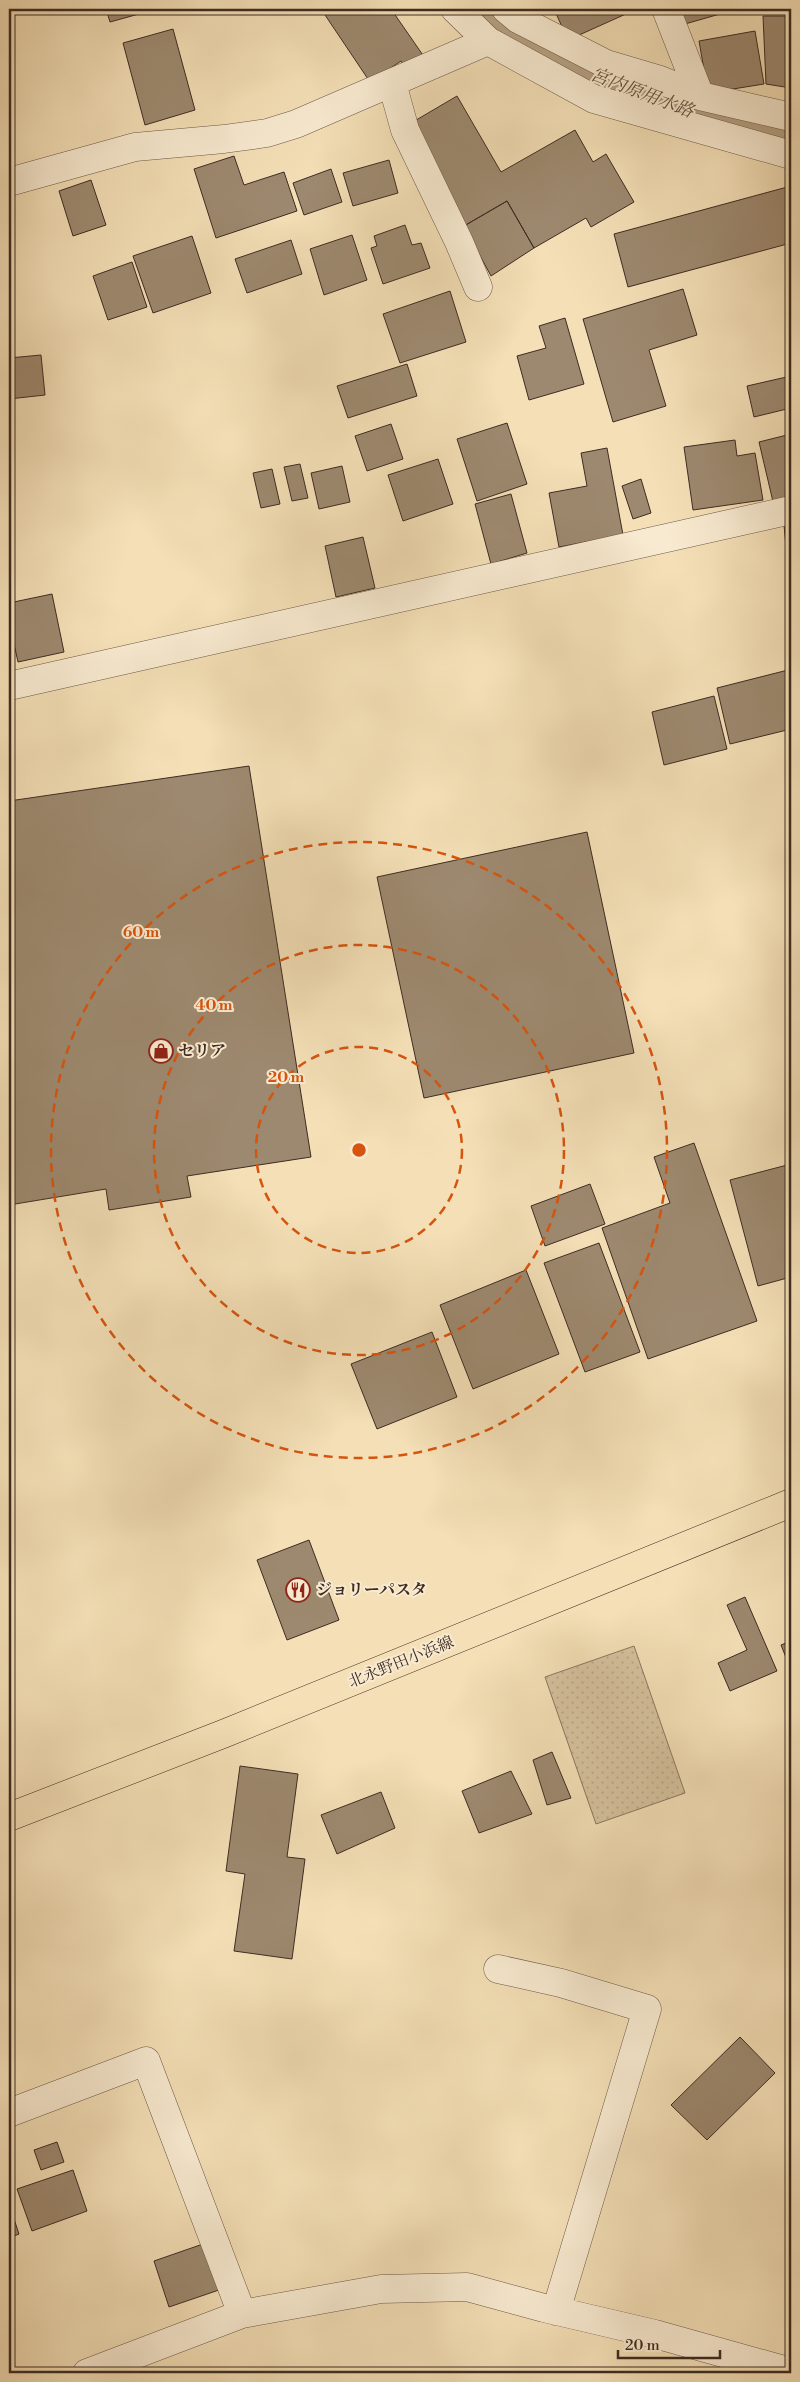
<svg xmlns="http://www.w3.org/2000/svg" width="800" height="2382" viewBox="0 0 800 2382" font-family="'Libre Bodoni','Noto Serif JP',serif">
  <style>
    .grass { fill: url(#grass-dots); stroke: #8a7660 }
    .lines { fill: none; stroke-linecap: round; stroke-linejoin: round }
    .canal { stroke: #b6a284; stroke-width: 36 }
    .building { fill: #9d896f; stroke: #3e2c23 }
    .minor-casing { stroke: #6c5948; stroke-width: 29 }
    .major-casing { stroke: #3e2c23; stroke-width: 29 }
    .minor { stroke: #f8ead0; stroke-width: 28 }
    .major { stroke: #f4dfb6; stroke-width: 28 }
    .ring { fill: none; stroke: #d7540e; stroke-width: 2.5; stroke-dasharray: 9 6 }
    .labels { text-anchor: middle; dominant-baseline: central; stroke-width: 4; stroke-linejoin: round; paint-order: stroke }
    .poi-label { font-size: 16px; font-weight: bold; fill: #3e2c23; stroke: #f8ead0; text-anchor: start }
    .street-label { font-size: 16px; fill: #3e2c23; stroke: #f8ead0 }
    .water-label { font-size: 18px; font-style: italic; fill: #624f40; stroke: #f8ead0 }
    .centre { fill: #d7540e; stroke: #f8ead0; stroke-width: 2.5 }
    .ring-label { font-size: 15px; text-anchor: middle; font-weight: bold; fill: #d7540e; stroke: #f8ead0; stroke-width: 4; stroke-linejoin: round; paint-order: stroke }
  </style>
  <defs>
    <pattern id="grass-dots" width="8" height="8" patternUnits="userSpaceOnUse" patternTransform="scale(1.25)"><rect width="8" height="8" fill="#d5c19d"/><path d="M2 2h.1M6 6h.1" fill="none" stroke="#b8a687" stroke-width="1.8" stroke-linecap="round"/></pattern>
  </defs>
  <rect width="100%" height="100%" fill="#f4dfb6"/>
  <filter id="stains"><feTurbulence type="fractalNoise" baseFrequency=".004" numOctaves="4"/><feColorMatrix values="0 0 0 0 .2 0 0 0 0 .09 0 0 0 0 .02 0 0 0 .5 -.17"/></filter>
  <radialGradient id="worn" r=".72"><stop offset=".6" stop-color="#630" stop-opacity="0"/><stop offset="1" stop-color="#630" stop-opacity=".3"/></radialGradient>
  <path class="grass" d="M634,1646L685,1793L596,1824L545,1677Z"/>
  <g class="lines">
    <path class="canal" d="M479,9L503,32L624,90L705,116L791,137"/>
  </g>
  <path class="building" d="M106,9H157L110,22Z
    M321,9H391L427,61L409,73L401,61L370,82Z
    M554,9H637L568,40Z
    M680,9H734V10L685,24Z
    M763,16H791V88L766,84Z
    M173,29L195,110L145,125L123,43Z
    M755,31L764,84L708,93L699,41Z
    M457,96L501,172L575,130L593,162L606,154L634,202L591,227L586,218L534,248L507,201L464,226L406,126Z
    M234,156L244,185L284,172L297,211L216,238L194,169Z
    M389,160L398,193L353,206L343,173Z
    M331,169L342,202L304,215L293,183Z
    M91,180L106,225L73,236L59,191Z
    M791,186V243L628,287L614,234Z
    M507,201L534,248L491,276L464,226Z
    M405,225L412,245L421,243L430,268L383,284L371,248L377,246L374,236Z
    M352,235L367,280L324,295L310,249Z
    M192,236L211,293L153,313L133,256Z
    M291,240L302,274L247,293L235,259Z
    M132,262L147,307L108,320L93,276Z
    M683,289L697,335L649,350L666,406L613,422L583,319Z
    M450,291L466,342L400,363L383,314Z
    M565,318L584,384L529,400L517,356L546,348L539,326Z
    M41,355L45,395L9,399V358Z
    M407,364L417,396L348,418L337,386Z
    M791,376V408L754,417L747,386Z
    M507,423L527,484L477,501L457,439Z
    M391,424L403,459L367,471L355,436Z
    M791,434V502L774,506L759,442Z
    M735,440L737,456L755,453L763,500L693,510L684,447Z
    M607,448L623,535L559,547L549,493L587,486L581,453Z
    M438,459L453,504L403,521L388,475Z
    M300,464L308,498L292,501L284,467Z
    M342,466L350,502L319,509L311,473Z
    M272,469L280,504L261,508L253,473Z
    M641,479L651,513L633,519L622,486Z
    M511,494L527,553L491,564L475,504Z
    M791,524V579H789L784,525Z
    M363,537L375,588L336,597L325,546Z
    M52,594L64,652L18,662L14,644L9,646V603Z
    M788,670L791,685V729L730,744L717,688Z
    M714,696L727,749L664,765L652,712Z
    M249,766L311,1157L187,1176L191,1197L109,1210L106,1189L9,1205V801Z
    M587,832L634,1053L424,1098L377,877Z
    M694,1143L757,1321L648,1359L602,1228L670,1203L654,1157Z
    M791,1164V1277L758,1286L730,1180Z
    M590,1184L605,1224L545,1246L531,1206Z
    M599,1243L640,1352L585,1372L544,1263Z
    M526,1270L559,1354L473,1389L440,1305Z
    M432,1332L457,1397L377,1429L351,1364Z
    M309,1540L339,1620L287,1640L257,1560Z
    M745,1597L777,1671L730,1691L718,1663L747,1650L727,1605Z
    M791,1641V1670L781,1645Z
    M552,1752L571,1798L547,1805L533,1760Z
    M240,1766L298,1774L287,1857L305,1859L292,1959L234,1951L245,1874L226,1871Z
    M511,1771L532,1814L479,1833L462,1791Z
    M381,1792L395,1828L337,1854L321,1815Z
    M740,2037L775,2073L707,2140L671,2105Z
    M57,2142L64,2162L41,2170L34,2150Z
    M73,2170L87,2211L32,2231L17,2189Z
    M9,2204L19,2234L9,2238Z
    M203,2244L219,2290L169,2307L154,2261Z"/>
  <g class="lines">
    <g class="minor-casing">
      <path id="minor" d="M455,9L488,41L594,99L791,155
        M506,9L518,19L606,64L660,80L700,96L791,117
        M666,9L700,96
        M392,83L405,130L459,242L478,287
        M9,182L135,147L224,139L267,133L296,124L488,41
        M9,686L791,510
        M498,1969L561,1983L647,2009L556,2311
        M9,2113L146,2061L242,2314L87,2373
        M242,2314L381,2289L467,2287L544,2308L655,2334L791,2372"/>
    </g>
    <g class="major-casing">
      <path id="major" d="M9,1817L223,1734L791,1503"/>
    </g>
    <use href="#minor" class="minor"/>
    <use href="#major" class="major"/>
  </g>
  <g class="ring">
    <circle cx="359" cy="1150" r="103"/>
    <circle cx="359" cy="1150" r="205"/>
    <circle cx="359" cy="1150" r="308"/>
  </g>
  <defs>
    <g id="shop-ring" transform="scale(1.25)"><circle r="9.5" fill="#f8ead0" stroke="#8f2418" stroke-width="1.5"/><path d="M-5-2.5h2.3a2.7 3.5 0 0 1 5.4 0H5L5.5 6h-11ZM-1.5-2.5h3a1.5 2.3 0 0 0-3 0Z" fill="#8f2418"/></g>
    <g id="restaurant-ring" transform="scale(1.25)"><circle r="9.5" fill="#f8ead0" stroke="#8f2418" stroke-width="1.5"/><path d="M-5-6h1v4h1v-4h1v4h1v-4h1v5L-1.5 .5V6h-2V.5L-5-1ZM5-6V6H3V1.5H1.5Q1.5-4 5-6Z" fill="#8f2418"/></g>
  </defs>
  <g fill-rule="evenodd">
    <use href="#shop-ring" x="161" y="1051"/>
    <use href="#restaurant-ring" x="298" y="1590"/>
  </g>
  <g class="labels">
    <g class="poi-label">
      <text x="178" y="1051">セリア</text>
      <text x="316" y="1590">ジョリーパスタ</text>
    </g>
    <g class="street-label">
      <text transform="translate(401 1662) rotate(-22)">北永野田小浜線</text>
    </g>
    <g class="water-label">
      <text transform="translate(642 93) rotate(21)">宮内原用水路</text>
    </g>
  </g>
  <circle cx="359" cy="1150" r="8" class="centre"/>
  <g class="ring-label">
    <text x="141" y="937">60 m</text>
    <text x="214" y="1010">40 m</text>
    <text x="286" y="1082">20 m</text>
  </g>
  <rect width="800" height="2382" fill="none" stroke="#f4dfb6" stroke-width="30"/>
  <rect x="10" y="10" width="780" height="2362" fill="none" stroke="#3e2c23" stroke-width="2.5"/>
  <rect x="15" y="15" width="770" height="2352" fill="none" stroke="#3e2c23"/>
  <path d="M618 2350v8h102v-8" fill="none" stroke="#3e2c23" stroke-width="2.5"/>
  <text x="625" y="2350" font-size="15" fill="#3e2c23" stroke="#f8ead0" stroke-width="4" paint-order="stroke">20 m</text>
  <rect width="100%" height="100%" filter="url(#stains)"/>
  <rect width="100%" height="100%" fill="url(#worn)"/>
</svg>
